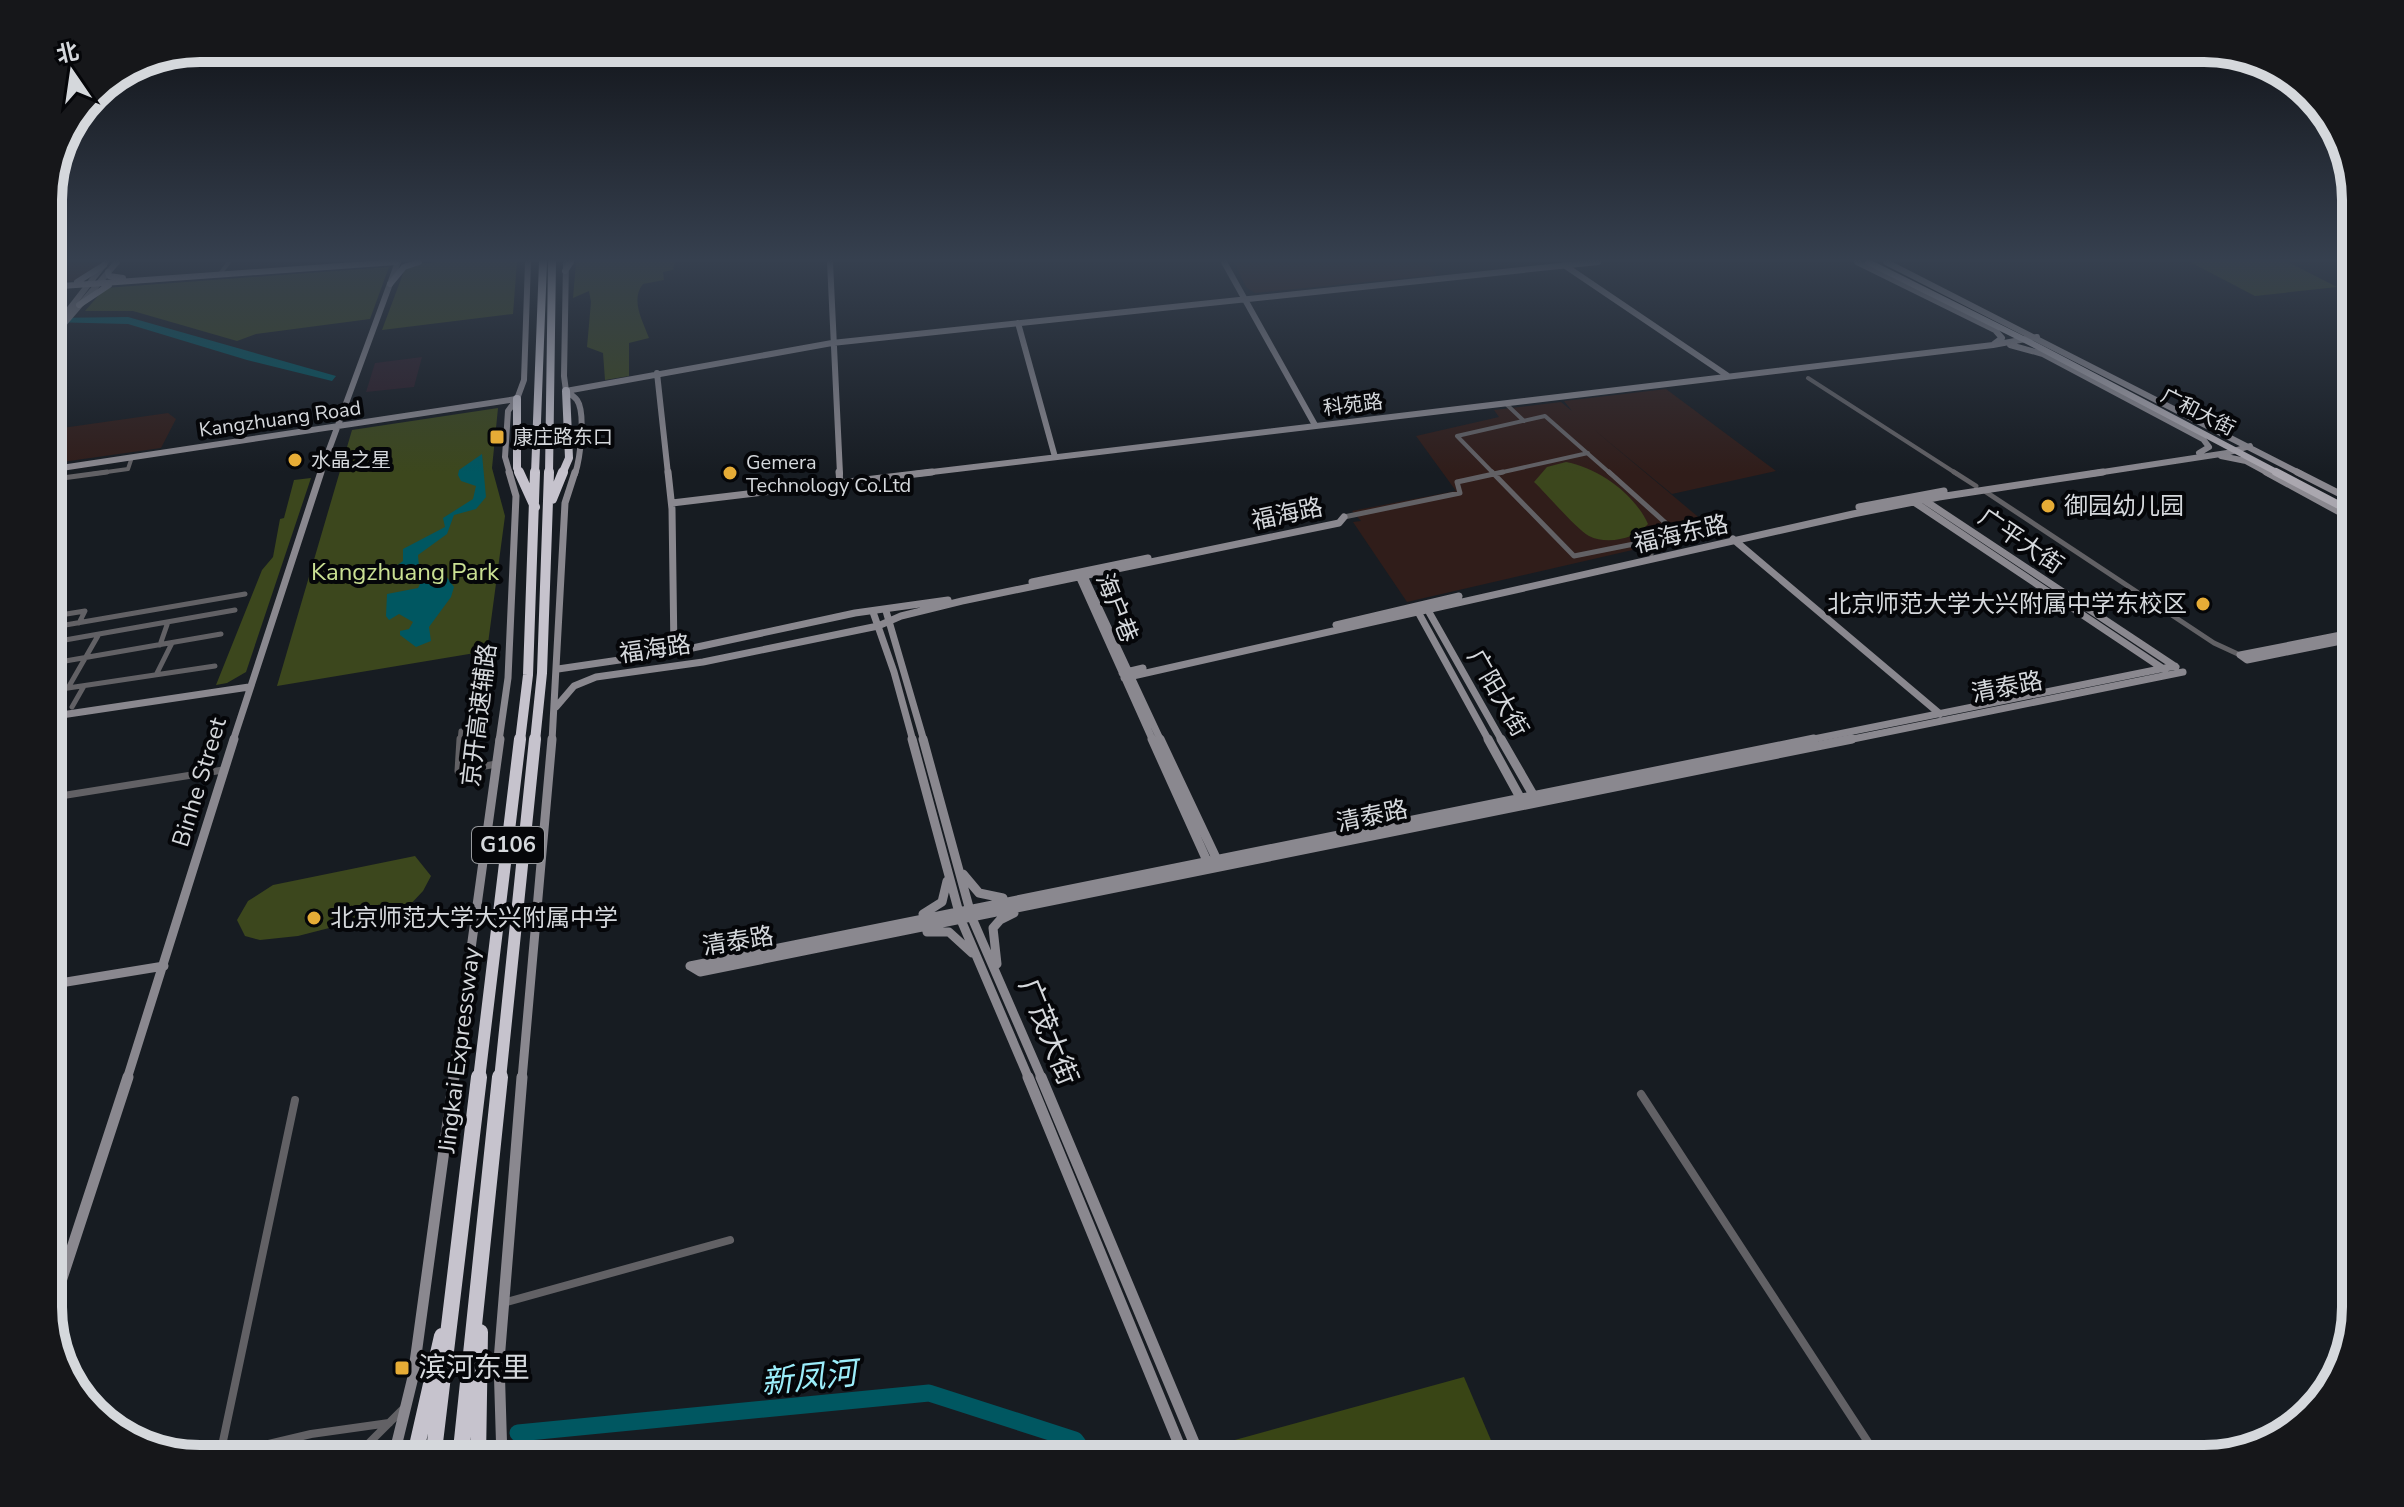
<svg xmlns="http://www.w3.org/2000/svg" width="2404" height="1507" viewBox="0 0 2404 1507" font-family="'Nunito Sans','Noto Sans SC',sans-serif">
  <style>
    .commercial { fill: #301d1a }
    .medical { fill: #2c1d27 }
    .green { fill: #3c471d }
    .forest { fill: #394515 }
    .water { fill: #005761 }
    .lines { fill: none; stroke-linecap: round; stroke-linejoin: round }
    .river { stroke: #005761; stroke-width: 17 }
    .street-far3 { stroke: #626165; stroke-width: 4 }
    .street-far2 { stroke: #626165; stroke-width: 5 }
    .street-far1 { stroke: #626165; stroke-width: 7 }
    .street { stroke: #626165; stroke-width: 8 }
    .secondary-far3 { stroke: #8a888f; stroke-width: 6 }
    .secondary-far2 { stroke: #8a888f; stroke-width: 7 }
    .secondary-far1 { stroke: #8a888f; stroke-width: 9 }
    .secondary { stroke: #8a888f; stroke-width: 11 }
    .primary-far1 { stroke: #aaa7af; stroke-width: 6 }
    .primary { stroke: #aaa7af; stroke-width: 8 }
    .highway-far3 { stroke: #c6c3cd; stroke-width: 8 }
    .highway-far2 { stroke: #c6c3cd; stroke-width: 10 }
    .highway-far1 { stroke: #c6c3cd; stroke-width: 12 }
    .highway { stroke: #c6c3cd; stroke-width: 16 }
    .poi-dot { fill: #e6ac36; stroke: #050609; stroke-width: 3 }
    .labels { text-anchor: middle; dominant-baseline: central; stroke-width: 8; stroke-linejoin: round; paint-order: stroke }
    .far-street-label { font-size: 20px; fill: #d5d8dc; stroke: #050609 }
    .far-poi-label { font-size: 20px; fill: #d5d8dc; stroke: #050609; text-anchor: start }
    .shield { fill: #050609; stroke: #97999d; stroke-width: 2 }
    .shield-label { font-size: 22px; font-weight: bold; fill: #d5d8dc }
    .poi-label { font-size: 24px; fill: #d5d8dc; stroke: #050609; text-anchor: start }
    .street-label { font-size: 24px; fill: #d5d8dc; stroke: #050609 }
    .park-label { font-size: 24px; fill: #cae093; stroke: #050609 }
    .near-street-label { font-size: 28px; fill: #d5d8dc; stroke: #050609 }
    .near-poi-label { font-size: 28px; fill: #d5d8dc; stroke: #050609; text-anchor: start }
    .near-water-label { font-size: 32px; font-style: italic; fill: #9bedfa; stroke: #050609 }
    .rim { fill: none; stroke: #d5d8dc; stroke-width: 10 }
  </style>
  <rect width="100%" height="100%" fill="#171c22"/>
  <path class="commercial" d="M48,262H102L91,275L72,281L48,282Z
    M1234,262H1426L1437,275L1255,293L1246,287Z
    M1666,389L1776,471L1672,494L1592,428L1715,531L1407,602L1353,522L1361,521L1352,511L1456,491L1416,436L1499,417L1494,410L1561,402L1572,411L1564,401Z
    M168,413L176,419L161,448L48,464V430Z"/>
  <path class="medical" d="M422,357L414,387L366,392L375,363Z"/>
  <path class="green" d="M436,262H517L513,314L382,330L404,271L416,264Z
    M576,262H675L673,270L663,272L664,280L643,284C630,300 643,321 649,338L629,343V376L605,380L603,353L587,347L591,302L589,291L573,298Z
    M2190,262H2288L2337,287L2255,296Z
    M389,267L370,319L256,334L237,341L133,311H85L105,288Z
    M498,408L492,468L505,516L487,651L277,686L352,430Z
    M1566,462C1598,468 1634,493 1648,524C1636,539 1607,545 1589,536C1574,527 1548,495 1534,482L1547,467Z
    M311,478L246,672L227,683L216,685L262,570L273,557L280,519L284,518L294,480Z
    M415,856L431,876L423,891L407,908L298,936L260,940L245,936L237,920L248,901L273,885Z"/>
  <path class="forest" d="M1464,1377L1499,1459H1234L1224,1443Z"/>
  <path class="water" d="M128,317L336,376L332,381L247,360L128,324L48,322V318Z
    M482,454L486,497L476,509L454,515L447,534L418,555L419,567L395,574L392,569L403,561V549L445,527L443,518L473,499L476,486L461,481L458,475L459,470Z
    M441,569L454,587L451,597L429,627L431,641L416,647L400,635V631L409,629L413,622L399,614L389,620L386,616L387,594L418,588L425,574Z"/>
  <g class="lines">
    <path class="river" d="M518,1433L929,1393L1075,1440L1089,1459"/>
    <path class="street-far3" d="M220,274L229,262
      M1808,378L1957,474
      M1505,403L1524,421
      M92,474L128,469L132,457
      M1494,474L1457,436L1545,416L1611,474
      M1494,474L1588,453"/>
    <path class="street-far2" d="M1492,472L1574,556L1679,535L1609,472
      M1954,472L1976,486
      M48,480L107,472
      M1983,490L2214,643L2240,655
      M1344,517L1460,493L1457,482L1503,472
      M1639,543L1651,554
      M48,617L85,611L79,623
      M48,628L245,594
      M48,643L235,610
      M160,645L168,622
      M48,664L221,634
      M156,675L172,643
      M68,688L99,634
      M48,691L215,666
      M72,707L84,686
      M460,741L461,731"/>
    <path class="street-far1" d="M460,739L458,771L496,764
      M48,798L223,770"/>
    <path class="street" d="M1641,1094L1879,1459
      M295,1100L223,1441L234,1452L311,1434L389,1423
      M503,1303L730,1240
      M360,1459L367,1445L404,1408"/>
    <path class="secondary-far3" d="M566,262L564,376L566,391C570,394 574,396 577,400C586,413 580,459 575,474
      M830,262L840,474
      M1224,262L1315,425
      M1857,262L1995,330L2002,338L1994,344
      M1886,262L2301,474
      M1564,265L1728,376
      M67,312L106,262
      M1018,323L1055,457
      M48,342L117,262
      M2010,345L2043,354L2203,439L2209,447L2199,453
      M657,373L668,474
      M566,391L832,343L1598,262
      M2221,456L2246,461L2270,474
      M48,470L516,399
      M320,474L398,262
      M510,474L505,457L508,411L517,399L524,380L528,262
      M915,474L1993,345L2037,337
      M2090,474L2227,453L2250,446"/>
    <path class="secondary-far2" d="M668,472L672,509L674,652
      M839,472L840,483
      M2266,472L2356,521
      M2297,472L2356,502
      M1924,500L2176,667
      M1914,502L2165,670
      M672,503L932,472
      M1859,507L1944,491
      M1733,539L1940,714
      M1083,574L1161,741
      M1079,576L1153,741
      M1032,582L1148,558
      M1425,605L1502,741
      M1417,610L1489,741
      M886,611L924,741
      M873,612L894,672L913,741
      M1336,625L1459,596
      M2356,632L2240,655L2247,660L2356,638
      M558,669L674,652L855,613L948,600
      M1122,673L1143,668
      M1124,678L1853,514L1939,497L2103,472
      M556,707L574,686L596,677L703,662L878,626L901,616L962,601L1339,523L1344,517
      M48,717L249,687
      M233,741L321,472
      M499,741L508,678L516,496L509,472
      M552,741L565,503L575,472
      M1804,741L2175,666
      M1843,741L2183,672"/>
    <path class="secondary-far1" d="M912,739L961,920L1029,1079
      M923,739L972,918L1042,1079
      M1152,739L1208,863
      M1160,739L1218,862
      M1488,739L1522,801
      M1501,739L1535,798
      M963,874L979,893L1003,898
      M923,914L942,902L947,881
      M927,932H949L972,953
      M997,964L993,928L1000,920L1014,913
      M690,966L700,972L1852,739
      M690,966L1814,739
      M48,985L164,966
      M127,1079L234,739
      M453,1079L500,739
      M522,1079L552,739"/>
    <path class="secondary" d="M1028,1077L1185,1459
      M1041,1077L1201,1459
      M49,1318L128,1077
      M393,1459L413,1377L454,1077
      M502,1459L499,1361L522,1077
      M825,1459L917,1451L964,1459"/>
    <path class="primary-far1" d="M1868,262L2031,343L2280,474
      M565,271L571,262
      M108,272L109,276L123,278
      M77,282L104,265
      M390,284L404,267L419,262
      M48,287L396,262
      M79,305L109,285"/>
    <path class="primary" d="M2276,472L2356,514"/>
    <path class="highway-far3" d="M517,399V468L520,474
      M535,474L543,262
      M549,474L552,262
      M562,474L569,458L566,391"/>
    <path class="highway-far2" d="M519,472L535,507
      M552,499L563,472
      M520,741L528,675L535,472
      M535,741L542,673L549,472"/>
    <path class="highway-far1" d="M479,1079L520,739
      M500,1079L535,739"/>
    <path class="highway" d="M414,1459L442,1336
      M433,1459L479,1077
      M460,1459L500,1077
      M478,1459L480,1332"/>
  </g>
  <linearGradient id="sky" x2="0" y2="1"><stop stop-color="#0d0f13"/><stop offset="0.55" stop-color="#36404f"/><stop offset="1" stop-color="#36404f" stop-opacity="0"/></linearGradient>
  <rect width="2404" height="473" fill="url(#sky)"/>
  <g class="poi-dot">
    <rect x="489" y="429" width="16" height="16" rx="4"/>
    <circle cx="295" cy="460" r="8"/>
    <circle cx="730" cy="473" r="8"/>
    <circle cx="2048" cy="506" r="8"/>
    <circle cx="2203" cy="604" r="8"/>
    <circle cx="314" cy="918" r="8"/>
    <rect x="394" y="1360" width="16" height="16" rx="4"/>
  </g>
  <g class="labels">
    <g class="far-street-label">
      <text transform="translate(1353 405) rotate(-7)">科苑路</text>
      <text transform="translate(2198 412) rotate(27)">广和大街</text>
      <text transform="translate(280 419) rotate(-8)">Kangzhuang Road</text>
    </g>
    <g class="far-poi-label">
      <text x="513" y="437">康庄路东口</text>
      <text x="311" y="460">水晶之星</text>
      <text x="746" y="462">Gemera<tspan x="746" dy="23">Technology Co.Ltd</tspan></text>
    </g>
    <rect class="shield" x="472" y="827" width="72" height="36" rx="6"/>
    <g class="shield-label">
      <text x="508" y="845">G106</text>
    </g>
    <g class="poi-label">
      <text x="2064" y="506">御园幼儿园</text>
      <text x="2187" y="604" text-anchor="end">北京师范大学大兴附属中学东校区</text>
      <text x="330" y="918">北京师范大学大兴附属中学</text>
    </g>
    <g class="street-label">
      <text transform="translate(1287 514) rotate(-12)">福海路</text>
      <text transform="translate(1681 534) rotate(-13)">福海东路</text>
      <text transform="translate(2021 541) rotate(34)">广平大街</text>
      <text transform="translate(1117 608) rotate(68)">海户巷</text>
      <text transform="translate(655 649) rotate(-8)">福海路</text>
      <text transform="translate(2007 687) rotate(-11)">清泰路</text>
      <text transform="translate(1498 693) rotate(60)">广阳大街</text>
      <text transform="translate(479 715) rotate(-83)">京开高速辅路</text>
      <text transform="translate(199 782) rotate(-73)">Binhe Street</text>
      <text transform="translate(1372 816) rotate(-12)">清泰路</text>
      <text transform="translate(738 941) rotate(-9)">清泰路</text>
      <text transform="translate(459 1050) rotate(-83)">Jingkai Expressway</text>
    </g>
    <g class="park-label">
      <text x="405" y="572">Kangzhuang Park</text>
    </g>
    <g class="near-street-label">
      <text transform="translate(1048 1032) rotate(68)">广茂大街</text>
    </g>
    <g class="near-poi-label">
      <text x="418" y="1368">滨河东里</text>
    </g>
    <g class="near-water-label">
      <text transform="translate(809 1378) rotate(-6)">新凤河</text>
    </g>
  </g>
  <path d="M0 0H2404V1507H0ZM200 62H2204A138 138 0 0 1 2342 200V1307A138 138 0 0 1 2204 1445H200A138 138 0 0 1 62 1307V200A138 138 0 0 1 200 62Z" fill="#16171a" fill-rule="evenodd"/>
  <path class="rim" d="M200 62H2204A138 138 0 0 1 2342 200V1307A138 138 0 0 1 2204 1445H200A138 138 0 0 1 62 1307V200A138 138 0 0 1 200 62Z"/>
  <g transform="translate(72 72) rotate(347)" stroke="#050609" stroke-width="6" paint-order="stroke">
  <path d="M0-6L14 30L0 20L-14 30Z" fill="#d5d8dc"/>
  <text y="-12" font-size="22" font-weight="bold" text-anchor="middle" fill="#d5d8dc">北</text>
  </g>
</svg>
